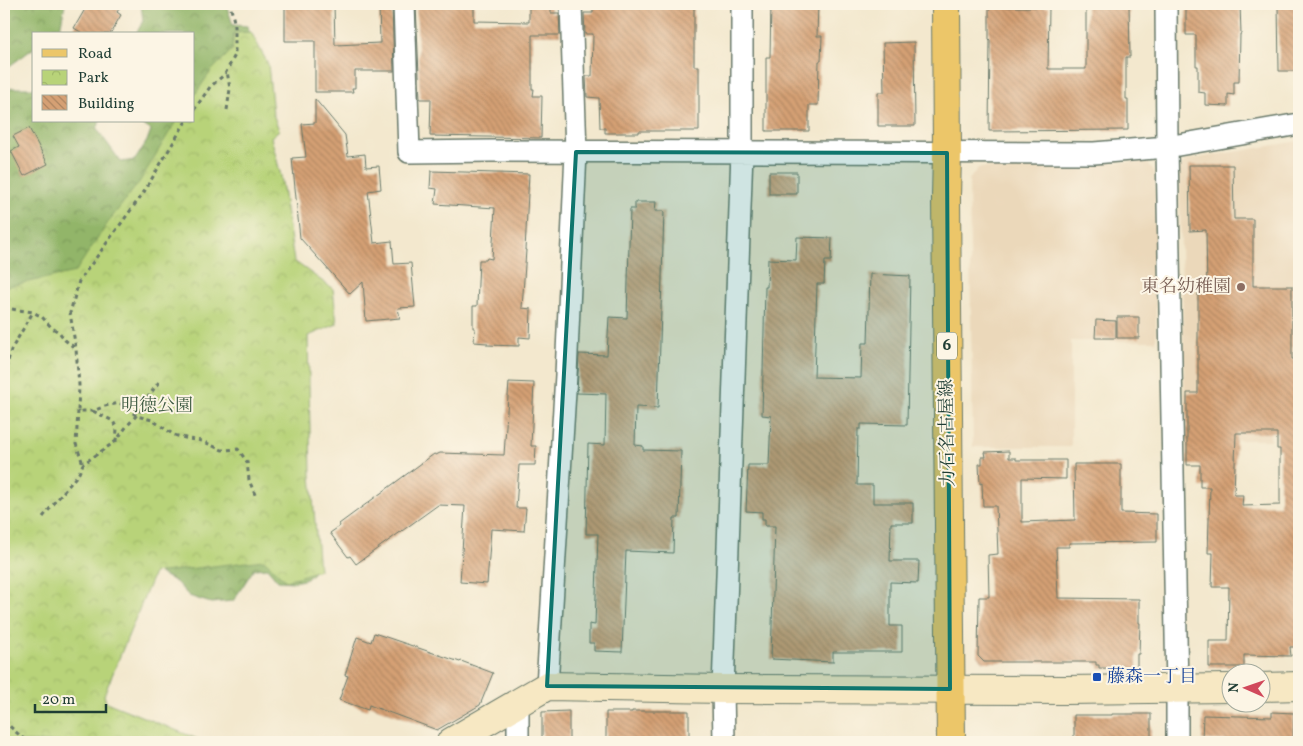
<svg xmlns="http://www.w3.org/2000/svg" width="1303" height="746" viewBox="0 0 1303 746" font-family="Vollkorn,'Noto Serif JP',serif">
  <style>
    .built { fill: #ebd8ba }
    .forest { fill: url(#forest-crowns); stroke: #58794e }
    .park { fill: url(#park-crowns); stroke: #6c8856 }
    .building { fill: url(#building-back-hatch); fill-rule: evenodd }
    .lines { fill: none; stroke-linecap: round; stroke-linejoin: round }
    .street-casing { stroke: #69796a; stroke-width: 24 }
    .secondary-casing { stroke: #69796a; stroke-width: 30 }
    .primary-casing { stroke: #69796a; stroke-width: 30 }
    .path { stroke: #69796a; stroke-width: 3; stroke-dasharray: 4 4; stroke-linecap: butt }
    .street { stroke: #fff; stroke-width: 21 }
    .secondary { stroke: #f7e8c3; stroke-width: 28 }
    .primary { stroke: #ecc669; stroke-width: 28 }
    .marked { fill: #0f766e; fill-opacity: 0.2; stroke: #0f766e; stroke-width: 4; stroke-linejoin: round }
    .education-dot { fill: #8d6e63; stroke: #fcf5e5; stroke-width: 2 }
    .transit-dot { fill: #1a4fb4; stroke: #fcf5e5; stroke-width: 2 }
    .labels { text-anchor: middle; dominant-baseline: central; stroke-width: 4; stroke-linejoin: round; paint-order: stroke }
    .shield { fill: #fcf5e5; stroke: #617469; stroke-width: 1 }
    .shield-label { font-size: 16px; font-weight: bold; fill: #1f3d34 }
    .education-label { font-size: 18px; fill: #785e54; stroke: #fcf5e5; text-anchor: end }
    .park-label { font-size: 18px; fill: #3e5b42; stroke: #fcf5e5 }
    .street-label { font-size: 18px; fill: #1f3d34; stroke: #fcf5e5 }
    .transit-label { font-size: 18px; fill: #164399; stroke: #fcf5e5; text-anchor: start }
  </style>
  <defs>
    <pattern id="forest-crowns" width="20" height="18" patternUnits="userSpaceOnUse" patternTransform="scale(1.25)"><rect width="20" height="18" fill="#92b569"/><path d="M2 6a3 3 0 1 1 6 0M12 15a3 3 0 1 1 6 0" fill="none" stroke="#779457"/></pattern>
    <pattern id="park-crowns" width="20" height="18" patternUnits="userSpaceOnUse" patternTransform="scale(1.25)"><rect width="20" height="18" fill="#b8d379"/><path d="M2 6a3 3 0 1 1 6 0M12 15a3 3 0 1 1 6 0" fill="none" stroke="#9eb669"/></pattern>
    <pattern id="building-back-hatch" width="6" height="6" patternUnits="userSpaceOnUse" patternTransform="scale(1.25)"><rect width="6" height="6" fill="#d5a074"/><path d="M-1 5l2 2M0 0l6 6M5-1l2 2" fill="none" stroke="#ac8460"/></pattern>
  </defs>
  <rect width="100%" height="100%" fill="#fcf5e5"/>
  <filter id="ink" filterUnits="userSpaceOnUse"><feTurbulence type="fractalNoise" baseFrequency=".02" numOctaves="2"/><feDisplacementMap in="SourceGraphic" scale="10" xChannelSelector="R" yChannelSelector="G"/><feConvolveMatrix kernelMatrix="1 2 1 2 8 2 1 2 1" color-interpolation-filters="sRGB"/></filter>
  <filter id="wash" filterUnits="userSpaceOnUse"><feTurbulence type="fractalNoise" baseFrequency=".0096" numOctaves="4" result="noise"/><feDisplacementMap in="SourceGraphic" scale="20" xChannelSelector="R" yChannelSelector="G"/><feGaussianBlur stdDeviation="1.12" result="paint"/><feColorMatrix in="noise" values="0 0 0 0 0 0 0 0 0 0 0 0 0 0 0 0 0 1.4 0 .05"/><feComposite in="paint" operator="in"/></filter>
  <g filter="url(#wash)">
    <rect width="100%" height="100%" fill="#f3e8ce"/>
    <path class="built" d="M1299,141V405L1271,406L1270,440H1186L1179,168L1186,160Z
      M1146,161L1155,172L1156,341H1071V447H973L969,180L978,168Z"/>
    <path class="forest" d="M4,4H65L59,34H34V48L4,70Z
      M141,4H226L233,25L247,26L251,36L316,570L307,579L294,582L278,581L267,568L254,569L233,601L211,603L189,596L176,582L152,569L4,524V99L11,88H34V121H100L97,129L121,162L135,160L147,141L151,130L137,121H194V34H136L143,21Z"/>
    <path class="park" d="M251,32L268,64L273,114L279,130L271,137L281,176L294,261L333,289L337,324L308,336L311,475L319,570L286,581L264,560L154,573L104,695L106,702L205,742H4V287L75,272L109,221L140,181L176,121H194V96L211,71L232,50L234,33Z"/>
    <g id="blocks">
      <path class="building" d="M88,4H122L117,12L121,15L110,34H84L74,28Z
        M285,4H334L335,45L380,43L379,4H392L394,71H355V88H352L353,92H315V41H285Z
        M416,4H474V21L529,22V4H551V13H559L560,35H532V89H534L533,96H542L541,138L430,136L431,99H420Z
        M593,4H694V66H699V131H639V133H605V128H600L599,98L587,97L586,76H592L593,34H585L584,13H593Z
        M771,4H818L817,36H822L821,61H819L818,105H809V131H766V57H770Z
        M1086,4H1129L1130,57H1126V99H1128V130L989,131L990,40L989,39V7H1049L1048,69H1086Z
        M1186,4H1240L1241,34H1240L1239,82H1234V95L1228,94V106L1205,105V93L1198,92V66H1196V35H1186Z
        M1278,4H1299V71H1279Z
        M914,42L915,126H878V92H884L883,43Z
        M315,99L345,135L348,156L365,154L366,167L379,166L381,189L368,191L374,243L392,241L394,264L411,263L415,307L398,308L400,318L366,321L363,282L350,294L300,238L292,158L306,157L302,124L315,123Z
        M29,128L48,164L24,176L11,151L19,147L13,136Z
        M1189,165H1233L1234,219H1253V286H1292V359H1299V647H1290L1291,656L1244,655V667H1209V641H1228L1229,587H1212L1213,553H1208L1210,487H1200V465H1187V393H1198V293H1207L1206,230L1190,231ZM1236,433H1277V449H1280V505L1242,506L1243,495H1234Z
        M431,171L529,174L525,250H526L522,308L531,309L530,338L519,337V346L487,345V343L474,342L475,328H473V306H477L479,260H486L487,258L492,259L495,208L435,204L437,189L430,188Z
        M769,172H797V194H769Z
        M635,202H656L655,211H664L658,408L636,407L635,445L643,446V450L681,451L679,518H674L673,553L626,551L622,652L594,651V643H589V624L595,625L598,534H586L588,444L605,445L606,394L577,393L579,354L607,355L609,317L627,318L630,209H635Z
        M797,237L832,238L831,261H825L824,284H817L814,377L861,378L862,343H868L870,274L910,276L907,425L861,424V429H858L857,485H873V503H913V523H891L890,561H919L918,583L890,582V626H902V652H833V662L771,659L775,526H765V519H762V512L746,511L748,465H769L771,416L762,415L765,287H767L768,259L796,260Z
        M1117,317H1139V338H1117Z
        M1096,320L1116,321V338H1095Z
        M509,382L534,383L531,446H536L535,465H519L516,508H526L524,531L491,529L487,584L460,582L465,506L438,505L356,564L350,556L348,557L330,533L340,526L339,524L434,454L436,455L440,453L504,455Z
        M1009,451V458H1016V460H1066V479L1022,478V522L1075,520L1074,464H1121V513L1157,514V542L1069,543V547H1056L1058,598L1139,599V623H1140L1139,654H1137V669L1099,668V665H1096V662H984L978,656L979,597H989L988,555L998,554L996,506H983L982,483L980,484L979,464H982V457H986L985,452Z
        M374,633L460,662L461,661L493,673L480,705L437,730L369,705L368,710L339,700L348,676L345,675L357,637L371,642Z
        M569,711V742H542V712Z
        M632,711H689V738H674V742H606V712H632Z
        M1272,712L1294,713L1293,740L1236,738V741L1202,740L1203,715L1272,717Z
        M1112,714H1151V742H1074V715H1112Z"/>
    </g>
  </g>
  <g filter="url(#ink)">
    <use href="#blocks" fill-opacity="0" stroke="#69796a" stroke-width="1"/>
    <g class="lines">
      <g class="street-casing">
        <path id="street" d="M404,4L409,152L491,151L1094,153L1167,147L1299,124
          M1166,4L1167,147L1177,689V742
          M547,686L566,375L576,152L571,4
          M518,702V742
          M724,742L723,689L742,151V4"/>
      </g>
      <g class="secondary-casing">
        <path id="secondary" d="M1260,687L1299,686
          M451,742L547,686L723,689L1066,690L1230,688"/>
      </g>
      <g class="primary-casing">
        <path id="primary" d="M946,4L947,153L946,198L951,742"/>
      </g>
      <path class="path" d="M194,110L210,87L225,74L235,55V26L230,4
        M227,110L230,89L227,71
        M186,121L144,192L79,281L70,313L76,349L79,385L78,411H93L105,406L120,403L137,416L152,420L174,435L189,439L202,441L222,450L238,449L247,462L249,480L256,497
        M4,308L33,312L42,317L52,328L59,332L65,340L76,349
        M4,376L11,350L33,312
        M78,411L76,444L83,464
        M93,411L113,421L117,429L116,441
        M43,517L79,473L83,464L116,441L127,426L142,409L148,397L161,379
        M4,721L27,742"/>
      <use href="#street" class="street"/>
      <use href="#secondary" class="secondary"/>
      <use href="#primary" class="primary"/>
    </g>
  </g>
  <path class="marked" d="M576,152L947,153L950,689L547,686Z"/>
  <circle class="education-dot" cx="1241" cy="287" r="5"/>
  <rect class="transit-dot" x="1092" y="672" width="10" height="10" rx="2.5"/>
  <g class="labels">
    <rect class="shield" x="937" y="332.5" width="20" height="27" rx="4"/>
    <g class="shield-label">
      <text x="947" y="346">6</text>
    </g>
    <g class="education-label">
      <text x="1231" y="287">東名幼稚園</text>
    </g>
    <g class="park-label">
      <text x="157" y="406">明徳公園</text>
    </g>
    <g class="street-label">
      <text transform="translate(948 433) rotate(-91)">力石名古屋線</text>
    </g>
    <g class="transit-label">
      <text x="1107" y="677">藤森一丁目</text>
    </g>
  </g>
  <rect width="1303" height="746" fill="none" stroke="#fcf5e5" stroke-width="20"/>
  <rect x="32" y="32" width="162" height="90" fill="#fcf5e5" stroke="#a4ab9e"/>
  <rect x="42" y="49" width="25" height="8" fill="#ecc669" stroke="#a4ab9e"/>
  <text x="78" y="58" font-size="15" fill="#1f3d34">Road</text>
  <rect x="42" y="70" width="25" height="15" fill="url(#park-crowns)" stroke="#a4ab9e"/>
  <text x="78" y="82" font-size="15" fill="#1f3d34">Park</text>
  <rect x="42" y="95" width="25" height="15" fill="url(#building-back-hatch)" stroke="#a4ab9e"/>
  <text x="78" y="108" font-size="15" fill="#1f3d34">Building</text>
  <g transform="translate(1246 688) rotate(272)"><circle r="24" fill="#fcf5e5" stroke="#a4ab9e"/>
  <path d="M0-4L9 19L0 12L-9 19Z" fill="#d1495b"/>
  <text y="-8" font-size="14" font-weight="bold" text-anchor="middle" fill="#1f3d34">N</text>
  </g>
  <path d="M35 704v8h71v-8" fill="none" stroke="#1f3d34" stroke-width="2.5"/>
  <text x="42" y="704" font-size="15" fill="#1f3d34" stroke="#fcf5e5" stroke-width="4" paint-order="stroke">20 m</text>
</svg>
